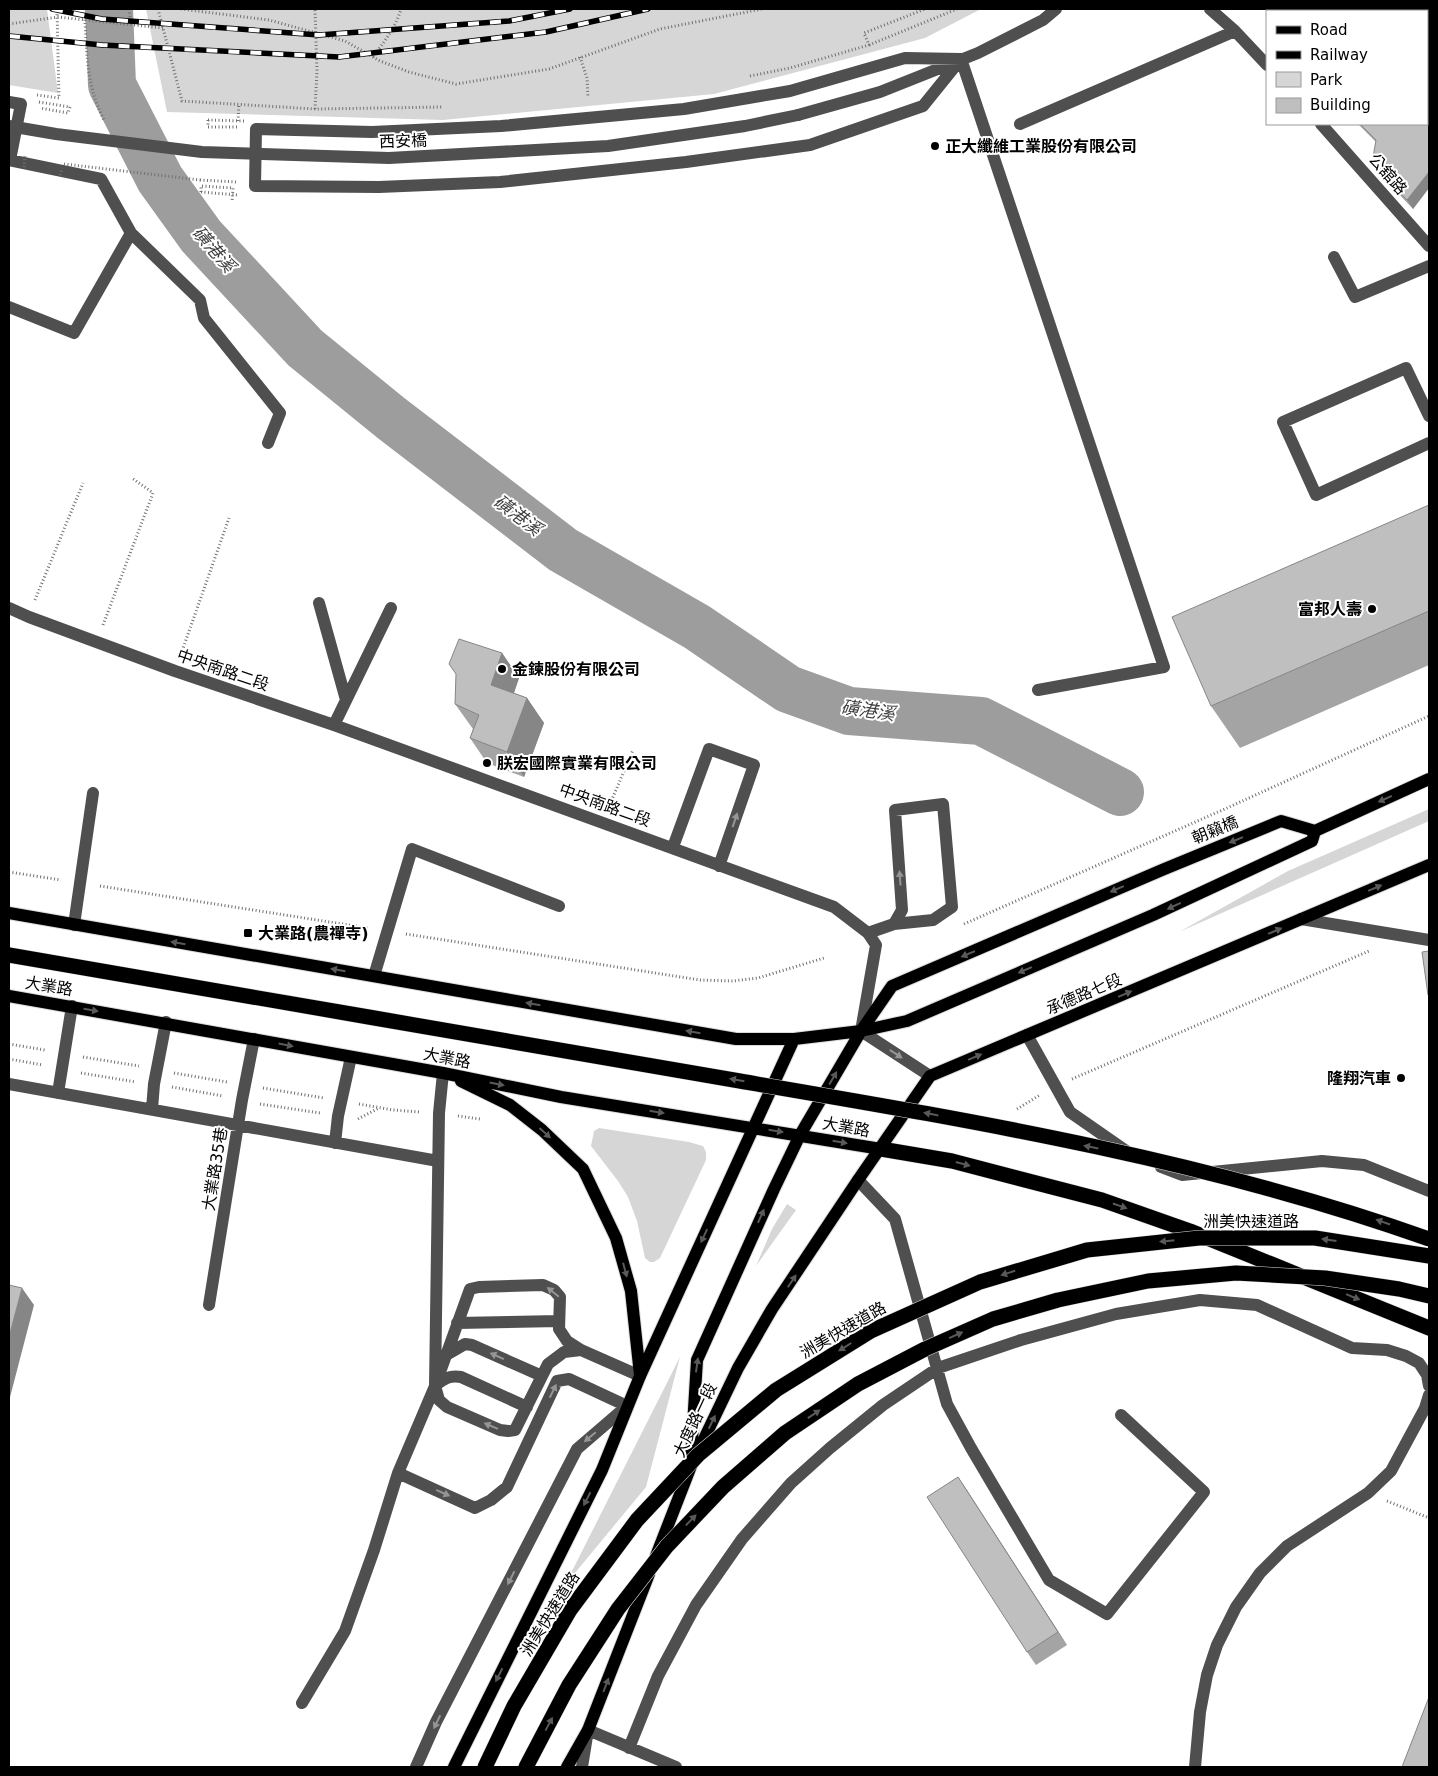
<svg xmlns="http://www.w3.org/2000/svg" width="1438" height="1776" viewBox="0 0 1438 1776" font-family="'DejaVu Sans','Noto Sans TC',sans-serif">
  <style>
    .green { fill: #d6d6d6 }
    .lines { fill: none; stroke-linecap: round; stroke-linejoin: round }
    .river { stroke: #9d9d9d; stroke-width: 48 }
    .major-casing { stroke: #dbdbdb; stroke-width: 14 }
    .highway-casing { stroke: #dbdbdb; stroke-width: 16 }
    .path { stroke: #717171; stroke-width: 3; stroke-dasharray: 1 2.5; stroke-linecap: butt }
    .minor { stroke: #4f4f4f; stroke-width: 12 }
    .major { stroke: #000; stroke-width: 12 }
    .highway { stroke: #000; stroke-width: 15 }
    .rail-casing { stroke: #000; stroke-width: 5.5 }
    .rail { stroke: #fff; stroke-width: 4; stroke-dasharray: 11; stroke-linecap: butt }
    .highway-bridge-casing { stroke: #dbdbdb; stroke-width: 16; stroke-linecap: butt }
    .path-bridge { stroke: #717171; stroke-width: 3; stroke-dasharray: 1 2.5; stroke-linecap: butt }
    .minor-bridge { stroke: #4f4f4f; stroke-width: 12 }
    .highway-bridge { stroke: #000; stroke-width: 15 }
    .wall { fill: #a4a4a4 }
    .shaded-wall { fill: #868686 }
    .building { fill: #bfbfbf; stroke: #868686 }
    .oneway { fill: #595959 }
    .oneway2 { fill: #959595 }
    .poi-dot { fill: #000; stroke: #fff; stroke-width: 2 }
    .labels { text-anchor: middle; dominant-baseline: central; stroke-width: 4; stroke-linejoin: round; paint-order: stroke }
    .street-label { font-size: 16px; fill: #000; stroke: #fff }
    .poi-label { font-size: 16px; font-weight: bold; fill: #000; stroke: #fff; text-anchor: start }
    .water-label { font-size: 18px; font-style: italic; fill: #3e3e3e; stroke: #fff }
  </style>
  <rect width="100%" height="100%" fill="#fff"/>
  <path class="green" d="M9,9H47L58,93L9,85Z
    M146,9H981L925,38L714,94L443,120L167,112Z
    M1429,809V821L1179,932L1288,871Z
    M599,1128L689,1142L703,1146L706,1152V1160L660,1258L654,1262H650L645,1258L637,1221L628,1197L618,1181L591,1146L594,1131Z
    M787,1204L796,1210L756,1266L772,1229Z
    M680,1357L646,1487L565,1585Z"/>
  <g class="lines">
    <path class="river" d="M109,9L112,85L160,179L201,236L305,348L391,418L563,550L697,627L788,689L849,711L981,721L1120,792"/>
    <g class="major-casing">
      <path id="major" d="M9,913L736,1039H794L861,1031L907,1021L1153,915L1312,841L1315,831
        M9,996L443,1073L561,1097L881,1149
        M461,1081L510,1105L542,1130L583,1169L616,1238L631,1291L640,1375
        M691,1458L697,1360L774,1189L800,1135L861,1031L892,986L1162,870L1281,821L1315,831L1429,779
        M656,1556L691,1466L738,1368L772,1309L858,1180L930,1076L1429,865
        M454,1767L602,1470L640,1376L794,1039
        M567,1767L588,1730L649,1574"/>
    </g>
    <g class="highway-casing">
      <path id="highway" d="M881,1149L952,1161L1102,1200L1190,1231L1429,1328"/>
    </g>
    <path class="path" d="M84,9C88,51 84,80 104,120
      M129,9L131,25
      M158,9L182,101L315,109L443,107
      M181,9L269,20L345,41L380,61L409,72L456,84L549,69L660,29L762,9
      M9,24L58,17L163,28
      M869,45L957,9
      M373,57C384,42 396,27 401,9
      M580,57L587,78L588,97
      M750,76L790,68L869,45L864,33L925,9
      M37,95L59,98L57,9
      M39,102L70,107L68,113L40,108
      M315,109L317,71L315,9
      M208,120V127H237
      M238,121L239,104
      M200,180L237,182
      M201,192V186L233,188L232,201
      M35,600L83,483
      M103,625L153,493L132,478
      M181,654L229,518
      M610,804L633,750
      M9,872L61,880
      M100,886L368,928
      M964,924L1227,808L1429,716
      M406,934L700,980L733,981L758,978L824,958
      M9,1044L45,1050
      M83,1057L139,1066
      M9,1059L43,1065
      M81,1073L136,1082
      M174,1073L227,1082
      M1072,1079L1369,951
      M172,1087L223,1096
      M263,1088L324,1098
      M260,1104L320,1113
      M359,1104L393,1110L420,1112
      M1017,1109L1040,1095
      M458,1116L480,1119
      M358,1119L379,1108
      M1387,1501L1429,1518"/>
    <path class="minor" d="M1210,9L1235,31L1267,65
      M1427,14L1429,11
      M905,58L961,59L923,106L810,145L686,162L500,182L379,187L255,186L256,129L372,132L501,126L684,109L790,91Z
      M961,59L1164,667L1038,690
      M9,102L21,104L10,160
      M798,115L880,92L978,53L1043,20L1056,9
      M1020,124L1235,31
      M1321,124L1429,246
      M9,160L101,179L131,233L74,333L9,307
      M131,233L200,300L204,318L280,413L268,443
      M1334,257L1355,297L1429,266
      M1429,416L1406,368L1283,422L1316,495L1429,443
      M319,603L346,700
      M9,608L29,617L175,671L334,725L834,907L868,933L876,945L861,1031L930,1076
      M334,725L391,608
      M673,847L709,749L754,765L719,866
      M1301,919L1429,940
      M74,925L93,793
      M868,933L894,924L933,920L952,907L943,804L895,810L902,910L894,924
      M374,976L412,849L559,906
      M1027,1035L1070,1112L1129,1153
      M9,1084L438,1161
      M58,1093L72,1006
      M152,1109L154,1084L166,1022
      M335,1143L338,1116L351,1057
      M1161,1167L1182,1175L1322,1161L1364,1165L1429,1191
      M858,1180L895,1219L947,1404L971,1448L1049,1580L1107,1614L1204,1492L1121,1415
      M209,1305L242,1100L254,1039
      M457,1323L559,1321
      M581,1350L564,1352L548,1364L515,1430L508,1431L500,1430L447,1407L439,1400L435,1386L470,1289L479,1287L543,1285L554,1290L560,1297L559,1329L567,1341L581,1350L640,1376
      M446,1355L465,1344L472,1345L542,1376
      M435,1386C444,1379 449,1375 461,1377L527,1407
      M398,1473L475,1508L491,1500L507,1487L557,1381L569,1379L627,1406L577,1449L436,1722L416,1767
      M302,1703L345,1631L374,1550L398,1473L435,1386L439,1113L443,1073
      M629,1748L658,1676L696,1605L742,1539L791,1483L830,1448L883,1405L938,1368L1021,1340L1116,1314L1200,1300L1257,1305L1352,1348L1387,1350L1406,1356L1419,1363L1427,1375L1429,1386
      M582,1767L588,1730L676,1767
      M1195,1767L1200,1712L1207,1675L1217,1645L1236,1607L1260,1573L1287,1546L1368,1493L1391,1471L1425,1408L1429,1395"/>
    <use href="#major" class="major"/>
    <use href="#highway" class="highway"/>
    <g class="rail-casing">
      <path id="rail" d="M52,9L102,19L319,35L509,21L570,9
        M9,36L102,45L339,57L546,32L648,9"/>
    </g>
    <use href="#rail" class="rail"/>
    <g class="highway-bridge-casing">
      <path id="highway-bridge" d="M9,955C251,997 492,1038 734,1080C968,1120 1205,1159 1429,1239
        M485,1767L514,1706L570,1610L637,1520L698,1455L776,1390L871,1331L980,1282L1087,1250L1199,1238H1315L1429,1256
        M526,1767L569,1685L618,1609L667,1546L723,1487L785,1433L858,1384L925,1349L993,1319L1058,1300L1148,1281L1236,1273L1325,1278L1399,1289L1429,1296"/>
    </g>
    <path class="path-bridge" d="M208,120L244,121
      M64,164L200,180
      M24,167L25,156
      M60,175L62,168
      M201,192L238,195"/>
    <path class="minor-bridge" d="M9,126L56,134L202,152L389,158L608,146L745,126L798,115"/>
    <use href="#highway-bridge" class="highway-bridge"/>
  </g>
  <path class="wall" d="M1429,44V188L1413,209L1378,172L1372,163L1376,142L1358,124H1427Z
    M1429,505V665L1240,748L1211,706Z
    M502,653L519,678L514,693L527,698L544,723L524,777L487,763L470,738L473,729L455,704Z
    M958,1477L1067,1645L1036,1665L1027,1652Z"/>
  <path class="shaded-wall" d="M1429,172V188L1413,209L1407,200Z
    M502,653L519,678L508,710L491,685Z
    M527,698L544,723L524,777L507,752Z
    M22,1288L34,1305L9,1401V1337Z
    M958,1477L967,1490L1067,1645L1058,1632Z"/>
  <path class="building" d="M1429,44V172L1407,200L1372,163L1376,140L1360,124H1427V47Z
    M1429,505V611L1211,706L1172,617Z
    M459,639L502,653L491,685L527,698L507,752L470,738L479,715L455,704L456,674L449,664Z
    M1429,951V995H1428L1422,952Z
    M9,1285L22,1288L9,1337Z
    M958,1477L1058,1632L1027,1652L927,1497Z
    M1429,1697V1767H1402Z"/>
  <defs><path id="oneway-solid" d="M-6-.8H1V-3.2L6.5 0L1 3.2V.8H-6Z" transform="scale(1.25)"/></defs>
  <g class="oneway">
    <use href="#oneway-solid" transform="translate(1385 799) rotate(156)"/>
    <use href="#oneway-solid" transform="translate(1236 840) rotate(158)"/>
    <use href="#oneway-solid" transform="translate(1375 888) rotate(-23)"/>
    <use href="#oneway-solid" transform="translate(1117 889) rotate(157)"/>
    <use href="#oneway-solid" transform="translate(1174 906) rotate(155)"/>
    <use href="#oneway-solid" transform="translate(1275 931) rotate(-23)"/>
    <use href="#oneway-solid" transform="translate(178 943) rotate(-170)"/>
    <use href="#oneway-solid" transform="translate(968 954) rotate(157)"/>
    <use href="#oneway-solid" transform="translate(338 970) rotate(-170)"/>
    <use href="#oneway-solid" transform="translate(1025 970) rotate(157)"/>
    <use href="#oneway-solid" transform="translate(1125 994) rotate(-23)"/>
    <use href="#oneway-solid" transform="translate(533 1004) rotate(-170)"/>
    <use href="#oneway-solid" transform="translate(91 1010) rotate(10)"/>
    <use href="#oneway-solid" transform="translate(693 1032) rotate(-170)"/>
    <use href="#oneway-solid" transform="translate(286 1045) rotate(11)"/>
    <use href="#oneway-solid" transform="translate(975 1057) rotate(-23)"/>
    <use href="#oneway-solid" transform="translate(833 1078) rotate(-60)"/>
    <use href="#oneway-solid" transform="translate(737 1080) rotate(-170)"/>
    <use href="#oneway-solid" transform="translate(497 1084) rotate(11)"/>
    <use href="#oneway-solid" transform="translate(657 1112) rotate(9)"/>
    <use href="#oneway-solid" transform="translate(931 1114) rotate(-169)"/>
    <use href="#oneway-solid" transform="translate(776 1131) rotate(9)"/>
    <use href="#oneway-solid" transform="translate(545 1133) rotate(42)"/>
    <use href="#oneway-solid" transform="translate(840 1142) rotate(10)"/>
    <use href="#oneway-solid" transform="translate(1091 1147) rotate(-169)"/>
    <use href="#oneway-solid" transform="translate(963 1164) rotate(15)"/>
    <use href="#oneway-solid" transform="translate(1120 1206) rotate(19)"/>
    <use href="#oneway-solid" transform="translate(761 1216) rotate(-66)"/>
    <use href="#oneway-solid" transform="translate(1383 1222) rotate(-161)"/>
    <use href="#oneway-solid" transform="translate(704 1236) rotate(115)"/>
    <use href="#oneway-solid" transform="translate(1329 1240) rotate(-172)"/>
    <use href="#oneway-solid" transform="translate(1167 1241) rotate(174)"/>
    <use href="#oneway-solid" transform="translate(625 1270) rotate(75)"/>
    <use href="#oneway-solid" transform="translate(1008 1273) rotate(163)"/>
    <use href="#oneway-solid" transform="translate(792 1281) rotate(-56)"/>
    <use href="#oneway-solid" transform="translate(1353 1297) rotate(22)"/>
    <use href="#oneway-solid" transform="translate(956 1335) rotate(-24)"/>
    <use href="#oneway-solid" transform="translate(845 1347) rotate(148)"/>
    <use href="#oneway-solid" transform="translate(697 1365) rotate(-82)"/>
    <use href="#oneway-solid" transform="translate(814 1414) rotate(-34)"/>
    <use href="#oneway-solid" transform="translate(712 1422) rotate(-64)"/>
    <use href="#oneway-solid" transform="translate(587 1499) rotate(117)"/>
    <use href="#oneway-solid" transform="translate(691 1520) rotate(-46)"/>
    <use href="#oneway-solid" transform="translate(499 1675) rotate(117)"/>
    <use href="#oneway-solid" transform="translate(606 1685) rotate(-69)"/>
    <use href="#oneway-solid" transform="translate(549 1724) rotate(-62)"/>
  </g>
  <g class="oneway2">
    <use href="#oneway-solid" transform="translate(735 820) rotate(-71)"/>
    <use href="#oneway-solid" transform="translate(900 878) rotate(-94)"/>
    <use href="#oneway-solid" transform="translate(896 1054) rotate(33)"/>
    <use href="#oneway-solid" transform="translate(553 1292) rotate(-141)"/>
    <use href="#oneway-solid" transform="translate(497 1356) rotate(-156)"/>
    <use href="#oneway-solid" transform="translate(553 1391) rotate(-64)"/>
    <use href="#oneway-solid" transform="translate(491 1426) rotate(-157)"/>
    <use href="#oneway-solid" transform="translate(590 1437) rotate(140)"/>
    <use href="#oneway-solid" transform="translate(443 1493) rotate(24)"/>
    <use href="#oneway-solid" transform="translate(511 1578) rotate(117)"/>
    <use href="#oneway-solid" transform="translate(437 1722) rotate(116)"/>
  </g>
  <g class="poi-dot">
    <circle cx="935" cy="146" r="5"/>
    <circle cx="1372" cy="609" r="5"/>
    <circle cx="502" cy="669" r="5"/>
    <circle cx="487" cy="763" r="5"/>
    <rect x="243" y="928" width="10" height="10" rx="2.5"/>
    <circle cx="1401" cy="1078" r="5"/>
  </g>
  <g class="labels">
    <g class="street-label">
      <text transform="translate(403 141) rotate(-2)">西安橋</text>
      <text transform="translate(1388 174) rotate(49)">公舘路</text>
      <text transform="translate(223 670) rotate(19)">中央南路二段</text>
      <text transform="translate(605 805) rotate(20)">中央南路二段</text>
      <text transform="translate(1215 830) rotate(-22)">朝籟橋</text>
      <text transform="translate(49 986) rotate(9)">大業路</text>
      <text transform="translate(1084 994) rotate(-23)">承德路七段</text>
      <text transform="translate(447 1058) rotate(11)">大業路</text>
      <text transform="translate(846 1127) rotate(10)">大業路</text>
      <text transform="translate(215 1169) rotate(-81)">大業路35巷</text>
      <text x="1251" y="1221">洲美快速道路</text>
      <text transform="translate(843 1330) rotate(-30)">洲美快速道路</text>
      <text transform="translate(695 1420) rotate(-65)">大度路一段</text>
      <text transform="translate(550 1614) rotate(-58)">洲美快速道路</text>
    </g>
    <g class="poi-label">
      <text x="945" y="146">正大纖維工業股份有限公司</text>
      <text x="1362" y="609" text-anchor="end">富邦人壽</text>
      <text x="512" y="669">金鍊股份有限公司</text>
      <text x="497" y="763">朕宏國際實業有限公司</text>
      <text x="258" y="933">大業路(農禪寺)</text>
      <text x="1391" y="1078" text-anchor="end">隆翔汽車</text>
    </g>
    <g class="water-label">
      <text transform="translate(214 249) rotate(49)">磺港溪</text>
      <text transform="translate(518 515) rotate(37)">磺港溪</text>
      <text transform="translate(868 710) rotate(8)">磺港溪</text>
    </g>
  </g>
  <rect width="1438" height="1776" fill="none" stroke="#000000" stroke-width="20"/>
  <rect x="1266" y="10" width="162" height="115" fill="#ffffff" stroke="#999999"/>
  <rect x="1276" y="26" width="25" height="8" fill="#000000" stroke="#999999"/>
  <text x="1310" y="35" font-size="15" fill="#000000">Road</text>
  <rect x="1276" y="51" width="25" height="8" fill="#000000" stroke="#999999"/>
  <text x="1310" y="60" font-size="15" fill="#000000">Railway</text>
  <rect x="1276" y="72" width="25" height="15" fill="#d6d6d6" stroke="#999999"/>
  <text x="1310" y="85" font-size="15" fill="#000000">Park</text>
  <rect x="1276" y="98" width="25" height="15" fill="#bfbfbf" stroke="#999999"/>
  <text x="1310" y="110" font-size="15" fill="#000000">Building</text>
</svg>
